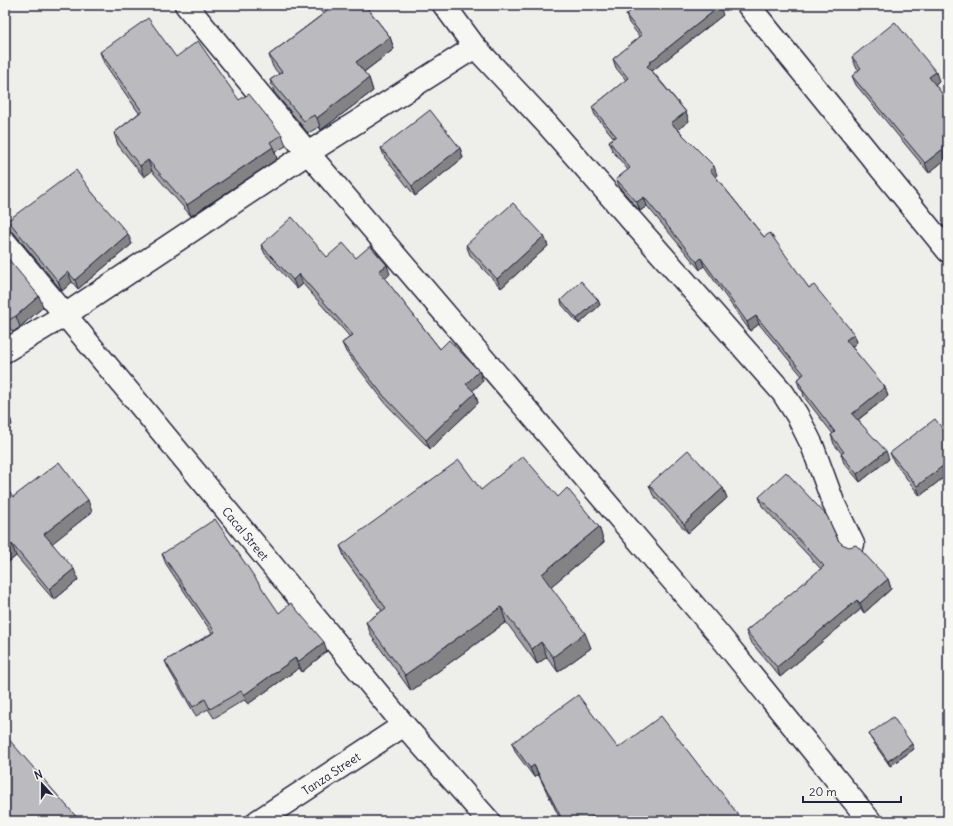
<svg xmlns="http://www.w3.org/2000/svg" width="953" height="826" viewBox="0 0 953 826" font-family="Delius,sans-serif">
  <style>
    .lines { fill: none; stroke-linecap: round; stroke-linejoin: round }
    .minor-casing { stroke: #22223b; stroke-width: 25 }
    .minor { stroke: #f6f6f2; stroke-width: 22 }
    .wall { fill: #a1a1a4; stroke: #22223b }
    .shaded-wall { fill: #838386; stroke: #22223b }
    .building { fill: #bbbbbf; stroke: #22223b }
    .labels { text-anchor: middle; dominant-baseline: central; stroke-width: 3.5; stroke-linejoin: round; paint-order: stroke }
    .street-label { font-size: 12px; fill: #22223b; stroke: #f6f6f2 }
  </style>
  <rect width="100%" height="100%" fill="#eeeeeb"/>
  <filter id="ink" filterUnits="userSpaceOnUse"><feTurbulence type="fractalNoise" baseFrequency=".025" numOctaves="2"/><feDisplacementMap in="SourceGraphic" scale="8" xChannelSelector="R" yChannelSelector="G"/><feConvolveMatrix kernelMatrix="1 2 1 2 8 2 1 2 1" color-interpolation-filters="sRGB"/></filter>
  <g filter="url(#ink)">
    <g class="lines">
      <g class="minor-casing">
        <g id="minor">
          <path d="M186,5L308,153L720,636L870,821"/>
          <path d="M444,5L475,47"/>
          <path d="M748,5L948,251"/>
          <path id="s1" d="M5,242L404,725L489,821"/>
          <path d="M5,351L65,315L308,153L475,47L547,124L783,393L797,415L812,445L833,502L853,544"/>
          <path id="s2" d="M258,821L404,725"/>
        </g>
      </g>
      <use href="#minor" class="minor"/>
    </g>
    <path class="wall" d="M316,5H365L390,37L394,49L364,72L369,78L373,91L321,130L319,127L308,133L274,92L270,80L279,74L273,67L269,55L323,14Z
      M626,15H723L652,71L653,72L686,112L689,121L678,129L717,175L715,176L764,237L809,288L854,334L857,342L852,347L888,396L858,420L889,459L860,482L844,463L841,454H842L834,444L831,435L833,434L804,397L803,392L800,389L797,380L802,376L759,324L750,331L704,266L700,270L647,206L640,211L620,188L616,179L628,170L612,150L609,141L614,138L595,115L592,107L626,80L616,68L613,59L640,37L629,23Z
      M100,52L176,57L239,100L282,135L286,146L275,152L277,159L191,216L152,171L144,177L118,145L114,133L139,113L104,63Z
      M852,57L939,81L935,85L948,101V157L929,173L856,85L852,76L859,70L856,67Z
      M381,148H460L463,158L415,196L385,158Z
      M91,191L132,244L78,289L72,282L62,291L15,234L10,231L7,221Z
      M544,236L548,246L501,288L470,255L466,245Z
      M261,245L327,257L356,258L390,274L385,279L440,349L479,371L483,381L472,391L475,393L478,403L430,449L387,405L346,352L342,343L350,337L303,284L297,289L265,254Z
      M5,255L43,307L20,327L13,332L5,322Z
      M561,300H598L600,305L579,324L562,305Z
      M948,436V474L920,496L894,462L890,453Z
      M649,485L723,488L727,498L688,533L653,495Z
      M481,490L558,497L599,527L604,542L550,587L591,648L558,672L547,657L537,664L506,622L411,691L372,637L366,622L382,611L346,561L340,546Z
      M13,497L92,512L52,543L78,580L54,600L16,556L5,565Z
      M759,497L838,540L842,544L888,579L891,589L864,613L861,609L780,677L750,641L746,631L821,569L762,506Z
      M162,554L279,613L327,651L302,672L299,668L248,704L244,700L214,718L208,709L196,716L169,670L165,661L212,633L166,564Z
      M869,734L914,749L890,766L871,739Z
      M512,743L618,748L707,776L743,821H561L538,774L534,777L516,753Z"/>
    <path class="shaded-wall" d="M720,6L723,15L652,71L653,72L647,66L649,63Z
      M390,37L394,49L361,74L356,62Z
      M936,72L939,81L932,87L929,77Z
      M369,78L373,91L321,130L317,118Z
      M686,112L689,121L675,132L671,123Z
      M948,145V157L929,173L925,163Z
      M273,147L277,159L191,216L187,205Z
      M460,148L463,158L415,196L412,186Z
      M148,160L152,171L144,177L140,166Z
      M714,166L717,175L713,179L710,170Z
      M644,197L647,206L640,211L637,202Z
      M128,234L132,244L78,289L75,280Z
      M544,236L548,246L501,288L497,279Z
      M701,258L704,266L700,270L697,262Z
      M387,265L390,274L383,281L379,271Z
      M68,272L72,282L62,291L58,281Z
      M299,274L303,284L297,289L293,280Z
      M39,296L43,307L20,327L16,316Z
      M598,300L600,305L579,324L577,319Z
      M756,316L759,324L750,331L747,322Z
      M854,334L857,342L850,349L846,340Z
      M479,371L483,381L469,394L466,384Z
      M885,387L888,396L855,422L852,414Z
      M475,393L478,403L430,449L426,440Z
      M11,420L12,425L5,430V424Z
      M886,451L889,459L860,482L857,474Z
      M948,462V474L920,496L917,486Z
      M723,488L727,498L688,533L684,524Z
      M88,500L92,512L49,546L44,534Z
      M599,527L604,542L548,589V592L542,574Z
      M12,544L16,556L5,565V550Z
      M74,569L78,580L54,600L49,589Z
      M888,579L891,589L864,613L860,603Z
      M857,600L861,609L780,677L777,667Z
      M501,607L506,622L411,691L405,675Z
      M585,633L591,648L558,672L553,657Z
      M324,642L327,651L302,672L298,662Z
      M541,642L547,657L537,664L532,649Z
      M295,658L299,668L248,704L244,695Z
      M912,744L914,749L890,766L888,761Z
      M534,765L538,774L534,777L530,768Z"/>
    <path class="building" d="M321,5H365L390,37L356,62L369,78L317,118L314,115L304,121L270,80L282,72L269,55L326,12Z
      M638,5H718L720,6L649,63L650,64L647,66L686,112L671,123L714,166L710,170L764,237L770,233L809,288L814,285L854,334L846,340L885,387L852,414L886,451L857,474L841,454L844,452L831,435L835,432L801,388L802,387L797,380L804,374L756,316L747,322L701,258L697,262L644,197L637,202L616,179L630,168L609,141L616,136L592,107L628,78L613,59L642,35L626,15Z
      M148,18L176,57L198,41L239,100L249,94L282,135L270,142L273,147L187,205L148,160L140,166L114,133L142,111L100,52Z
      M895,22L936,72L929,77L948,101V145L925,163L852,76L861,68L852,57Z
      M430,110L460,148L412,186L381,148Z
      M76,170L91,191L128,234L75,280L68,272L58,281L11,224L7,221Z
      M513,203L544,236L497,279L466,245Z
      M292,217L327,257L343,243L356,258L370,246L387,265L379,271L440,349L449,340L479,371L466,384L475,393L426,440L383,395L342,343L353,335L299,274L293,280L261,245Z
      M5,255L39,296L16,316L9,320L5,316Z
      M581,281L598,300L577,319L561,300Z
      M5,412L11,420L5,424Z
      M935,419L948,436V462L917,486L890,453Z
      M688,450L723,488L684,524L649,485Z
      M523,456L558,497L567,488L599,527L542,574L543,576L585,633L553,657L541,642L532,649L501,607L405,675L366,622L386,608L340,546L459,460L481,490Z
      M59,462L88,500L44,534L74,569L49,589L12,544L5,550V487L13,497Z
      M786,472L827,516L838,540L842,544L849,547L856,545L888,579L860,603L857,600L777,667L746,631L824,566L759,497Z
      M215,519L279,613L291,603L324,642L298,662L295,658L244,695L241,691L210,709L205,699L193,707L165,661L215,632L162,554Z
      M578,695L618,748L661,716L707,776L708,775L743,821H597L594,816L584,821H563L534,765L530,768L512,743Z
      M893,717L912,744L888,761L869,734Z
      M5,735L80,821H5Z"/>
  </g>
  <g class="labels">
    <g class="street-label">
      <text stroke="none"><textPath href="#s1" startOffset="378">Cacal Street</textPath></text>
      <text stroke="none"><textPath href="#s2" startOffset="87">Tanza Street</textPath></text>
    </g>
  </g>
  <rect width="953" height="826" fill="none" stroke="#f6f6f2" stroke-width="20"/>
  <rect x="10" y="10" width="933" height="806" fill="none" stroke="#22223b" stroke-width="1.5" filter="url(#ink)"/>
  <g transform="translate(42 784) rotate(339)" stroke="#f6f6f2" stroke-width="3" paint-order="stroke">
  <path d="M0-3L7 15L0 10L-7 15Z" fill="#22223b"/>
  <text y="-6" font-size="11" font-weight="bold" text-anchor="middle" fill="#22223b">N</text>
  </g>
  <path d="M803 796v6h98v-6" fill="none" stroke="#22223b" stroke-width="2"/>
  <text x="809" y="796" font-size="12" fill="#22223b" stroke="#f6f6f2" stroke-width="3" paint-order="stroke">20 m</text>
</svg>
